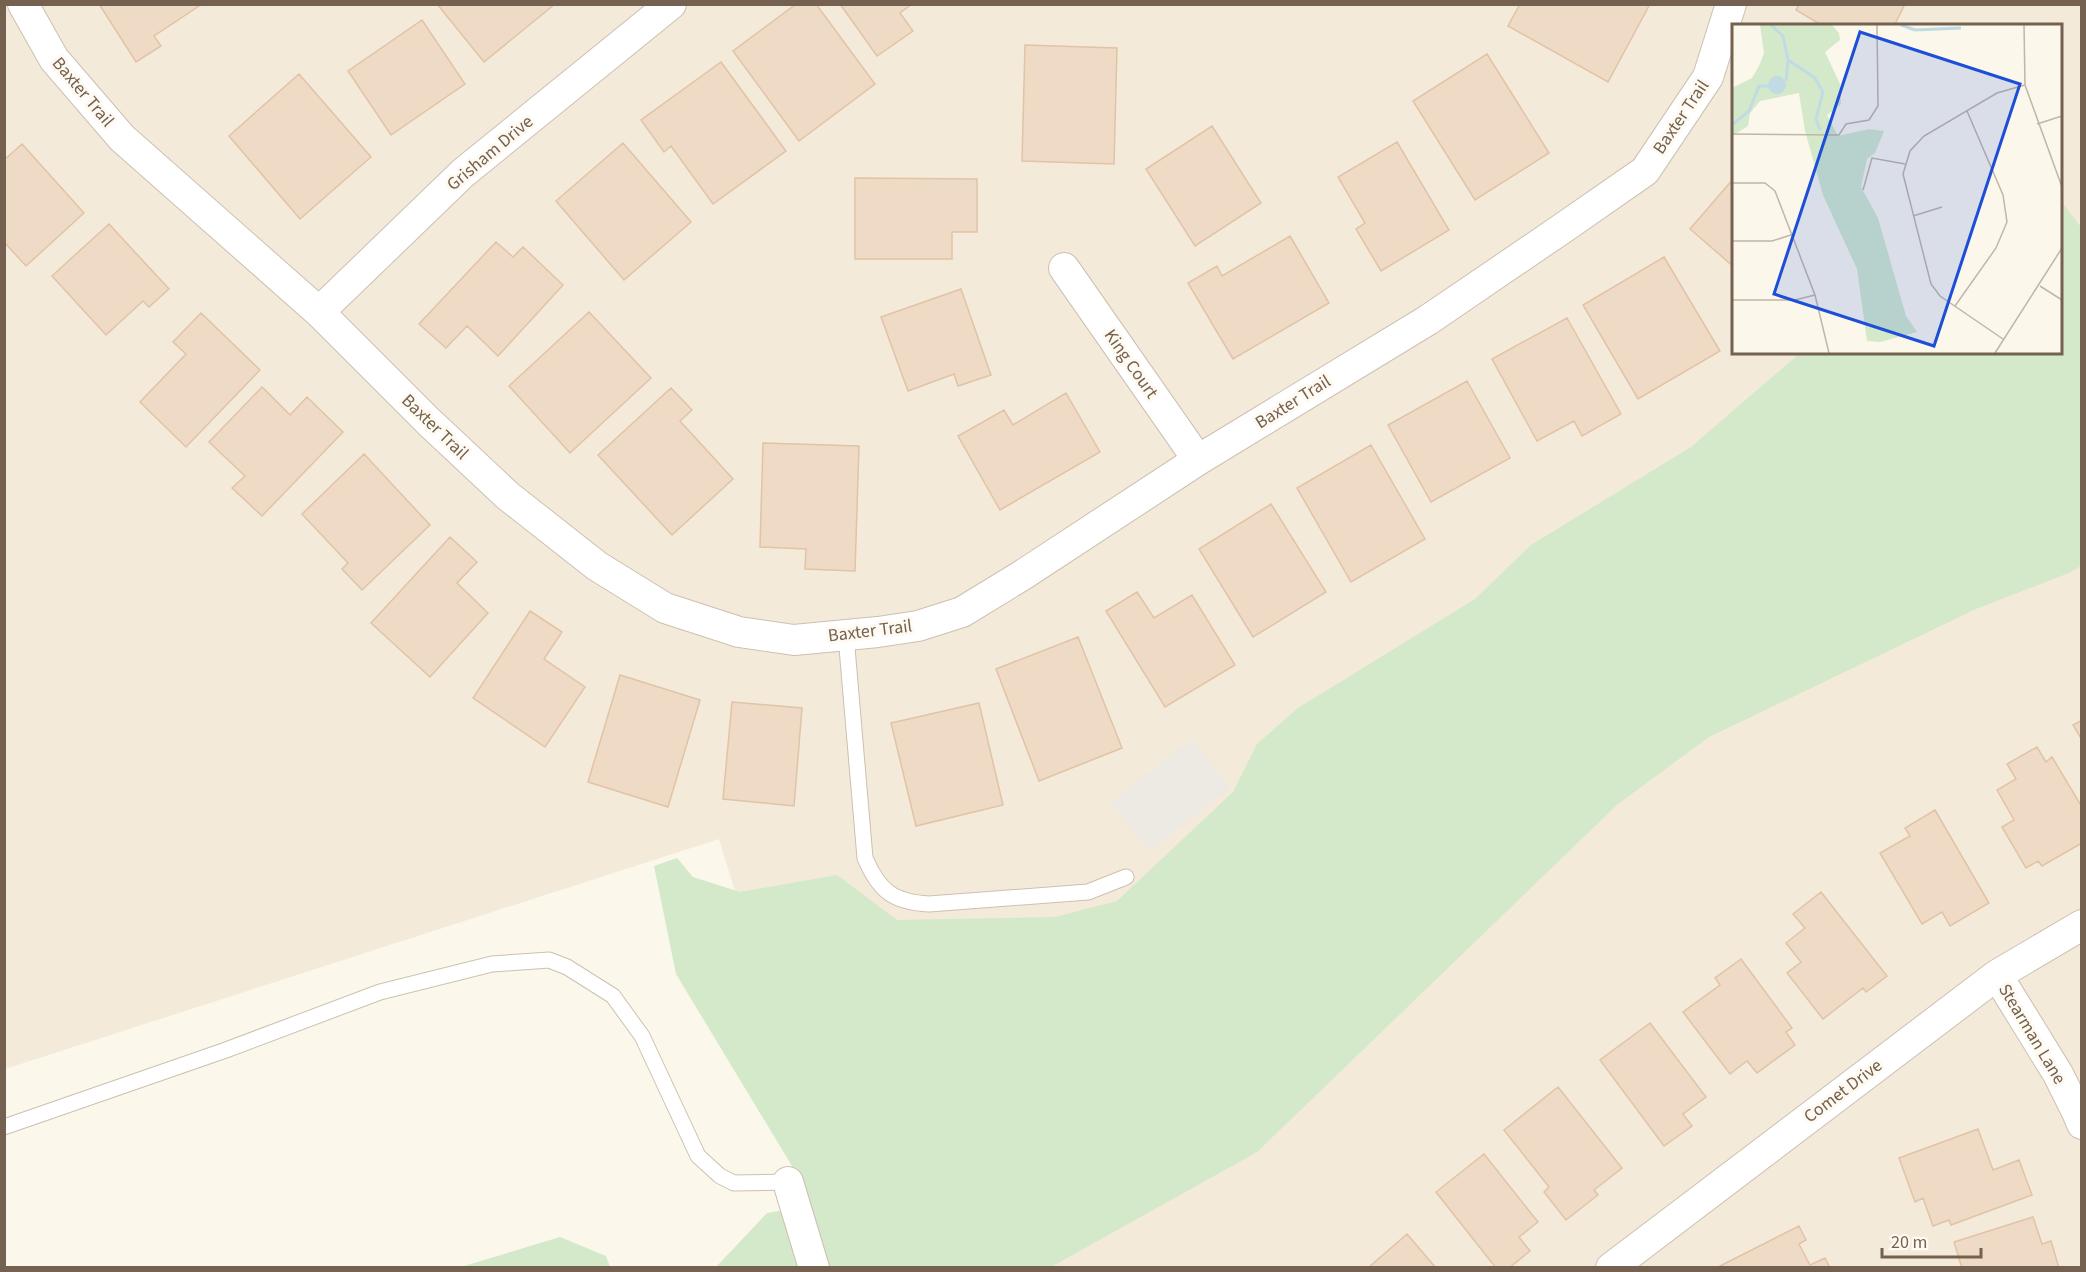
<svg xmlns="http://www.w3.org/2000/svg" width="2086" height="1272" viewBox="0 0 2086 1272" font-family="'Source Sans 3',sans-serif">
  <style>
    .residential { fill: #f3eada; fill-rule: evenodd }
    .industrial { fill: #ede9e3 }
    .green { fill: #d3e9ca }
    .building { fill: #efdac5; stroke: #e1c3a6; stroke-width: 1.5 }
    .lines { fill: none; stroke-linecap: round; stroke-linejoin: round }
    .lane-casing { stroke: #cdc0b1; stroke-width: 17 }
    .street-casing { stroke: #cdc0b1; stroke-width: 32 }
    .lane { stroke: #fff; stroke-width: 15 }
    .street { stroke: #fff; stroke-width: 30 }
    .labels { text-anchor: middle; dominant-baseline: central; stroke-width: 6; stroke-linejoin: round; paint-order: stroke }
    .street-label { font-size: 18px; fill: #75614f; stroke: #fefaf2 }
    .inset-river { fill: none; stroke: #c0dbe4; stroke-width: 3 }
    .inset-road { fill: none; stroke: #c1b6a8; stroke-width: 1.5 }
    .view { fill: #1d4ed8; fill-opacity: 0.15; stroke: #1d4ed8; stroke-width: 3 }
    .inset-edge { fill: none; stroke: #75614f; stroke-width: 3 }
  </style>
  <rect width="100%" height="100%" fill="#fbf7eb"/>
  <path class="residential" d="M5,5H2081V1267H885L819,1165L719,839L5,1069ZM1734,26H2060V352H1734Z"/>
  <path class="industrial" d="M1192,739L1230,788L1149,851L1111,802Z"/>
  <path class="green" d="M2061,201L2081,227V566L2069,573L1976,609L1709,737L1618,804L1257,1152L1051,1267H716L767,1213L791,1209L801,1184L789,1161L676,974L654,866L677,858L693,877L740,892L837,875L897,920L1055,917L1117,901L1233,792L1257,744L1298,708L1475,599L1531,545L1691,447L1800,353L2060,352Z
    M560,1237L606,1256L610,1267H461Z"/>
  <path class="building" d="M99,4H202L154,36L161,46L136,62Z
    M437,4H555L484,62Z
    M796,4H816L875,84L799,141L733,51Z
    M840,4H912L900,13L913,31L877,56Z
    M1520,4H1650L1608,82L1508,26Z
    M1799,4H1905L1894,26H1823L1796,10Z
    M422,20L465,84L391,135L348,71Z
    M1025,45L1117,48L1114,164L1022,161Z
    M1487,54L1549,153L1475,200L1413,101Z
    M721,62L786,151L713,204L671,146L664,152L641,120Z
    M299,74L371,157L300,219L229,136Z
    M1212,126L1261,203L1195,246L1146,169Z
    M1397,142L1449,230L1381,271L1356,229L1365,223L1338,177Z
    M623,143L691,222L624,280L556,201Z
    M22,144L84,213L26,266L4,242V160Z
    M855,178L977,179V232H952V259H855Z
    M1734,178V267L1690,229Z
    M109,224L169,289L149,307L143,301L106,335L52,276Z
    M1290,236L1329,303L1233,359L1188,283L1217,266L1222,276Z
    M496,242L513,257L523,247L563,285L498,356L467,326L446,348L419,324Z
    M1664,257L1720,351L1638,399L1583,305Z
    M961,289L991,375L958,386L954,374L908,391L881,317Z
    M589,312L651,378L570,453L509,386Z
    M201,313L260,370L186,447L140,402L186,354L173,342Z
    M1567,318L1621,414L1582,436L1574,421L1537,441L1492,359Z
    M1467,381L1510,458L1431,502L1388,425Z
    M262,387L290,415L307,397L343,432L262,516L232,488L245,476L209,442Z
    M671,388L692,410L680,421L733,479L672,535L598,455Z
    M1066,393L1100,452L1000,510L958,436L1004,410L1013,425Z
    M763,443L859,446L855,571L805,569L806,549L760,547Z
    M1371,445L1425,539L1351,582L1297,488Z
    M364,454L430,525L362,590L342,569L348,563L302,514Z
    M1271,504L1326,592L1253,637L1199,549Z
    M450,537L477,562L457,583L488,613L430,677L371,623Z
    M1137,592L1154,618L1192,595L1235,665L1165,707L1106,611Z
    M530,611L562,632L544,659L585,687L545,747L473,698Z
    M1078,637L1122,748L1039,781L996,669Z
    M620,675L700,700L668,807L588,782Z
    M732,702L802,708L794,806L723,799Z
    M979,703L1003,805L916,826L891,723Z
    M2082,720V740L2073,725Z
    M2037,747L2046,762L2052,757L2082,807V843L2042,866L2038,861L2026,868L2002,827L2014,820L1997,790L2016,779L2007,764Z
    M1935,810L1989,903L1950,926L1942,912L1922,924L1880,853L1910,836L1905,828Z
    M1821,892L1887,976L1866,992L1863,988L1823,1019L1787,973L1801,962L1786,943L1805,928L1793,914Z
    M1741,959L1792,1028L1786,1032L1795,1045L1757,1073L1747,1061L1730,1074L1683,1012L1720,985L1715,978Z
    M1650,1023L1706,1097L1683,1114L1692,1126L1664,1146L1600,1060Z
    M1558,1087L1622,1168L1594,1190L1598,1195L1566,1220L1544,1192L1549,1187L1504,1130Z
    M1978,1129L1993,1170L2019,1160L2032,1195L1951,1225L1949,1220L1933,1226L1923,1198L1915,1202L1899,1158Z
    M1484,1154L1538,1222L1519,1237L1530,1251L1509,1268H1496L1436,1192Z
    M2033,1217L2042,1244L2051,1241L2059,1268H1962L1954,1242Z
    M1799,1226L1806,1240L1799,1244L1810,1265L1825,1258L1830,1268H1716Z
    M1407,1234L1436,1268H1368Z"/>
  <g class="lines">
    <g class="lane-casing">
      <path id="lane" d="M846,636L865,858C879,891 893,902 929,904L1088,892L1126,877
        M4,1127L226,1050L380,992L492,964L549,960L567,967L613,996L642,1036L698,1156L720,1176L734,1183L788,1182"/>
    </g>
    <g class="street-casing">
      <path id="street" d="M23,4L54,59L122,138L319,312L428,421L508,496L597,566L665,608L739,632L794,640L878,632L918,626L962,612L1021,576L1198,460L1428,320L1563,228L1645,171L1708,77L1731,4
        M1064,268L1198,460
        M319,312L463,173L671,4
        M1997,975L2058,1074L2077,1112L2082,1124
        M788,1182L814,1268
        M1611,1268L1997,975L2082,925"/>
    </g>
    <use href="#lane" class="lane"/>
    <use href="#street" class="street"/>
  </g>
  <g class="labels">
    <g class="street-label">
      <text transform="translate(83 92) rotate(50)">Baxter Trail</text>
      <text transform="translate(1681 117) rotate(-56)">Baxter Trail</text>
      <text transform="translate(490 153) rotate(-40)">Grisham Drive</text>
      <text transform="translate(1131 364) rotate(55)">King Court</text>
      <text transform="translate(1293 402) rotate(-32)">Baxter Trail</text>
      <text transform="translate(435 427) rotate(44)">Baxter Trail</text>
      <text transform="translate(870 631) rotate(-7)">Baxter Trail</text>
      <text transform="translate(2032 1034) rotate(59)">Stearman Lane</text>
      <text transform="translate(1843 1091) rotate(-37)">Comet Drive</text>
    </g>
  </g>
  <g transform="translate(1732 24)">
    <rect width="330" height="330" fill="#fbf7eb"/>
    <path d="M28,1H100L107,9L108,16L93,28L108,60L109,80L95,91L106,112L137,105L152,107L143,129L135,135L129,163L146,194L174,292L185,308L148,318L135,317L125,245L91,171L73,107L67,69L28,77L18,89L16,102L0,112V64L20,54L27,42L32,29Z" fill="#d3e9ca"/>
    <path d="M36 61a9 9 0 1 1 18 0a9 9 0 1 1-18 0Z" fill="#c0dbe4"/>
    <path class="inset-river" d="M39,1L51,12L56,36L82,53L91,68L84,95L88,106M169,1L183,6L229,4M54,57L56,36M0,101L17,87L27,62H37"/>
    <path class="inset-road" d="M292,1L293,61L330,163M305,100L330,92M0,110L107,111L114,100L137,96L146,82L145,1M0,159H33L43,167L83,271L97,329M131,166L140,134L173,140M181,192L210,183M0,217H40L62,210M308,262L330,276M0,276H63L83,271M223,282L264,224L275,198L271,171L235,87M271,315L208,272L199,260L171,150L178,127L192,112L265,69L293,61M263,329L330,224"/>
    <path class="view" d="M128,8L288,60L202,322L42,270Z"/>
    <rect width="330" height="330" class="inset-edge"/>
  </g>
  <rect width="2086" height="1272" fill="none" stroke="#75614f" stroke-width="12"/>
  <path d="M1882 1248v9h99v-9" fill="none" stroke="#75614f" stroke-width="3"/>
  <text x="1891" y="1248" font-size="18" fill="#75614f" stroke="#fefaf2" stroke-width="4.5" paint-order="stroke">20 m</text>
</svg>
